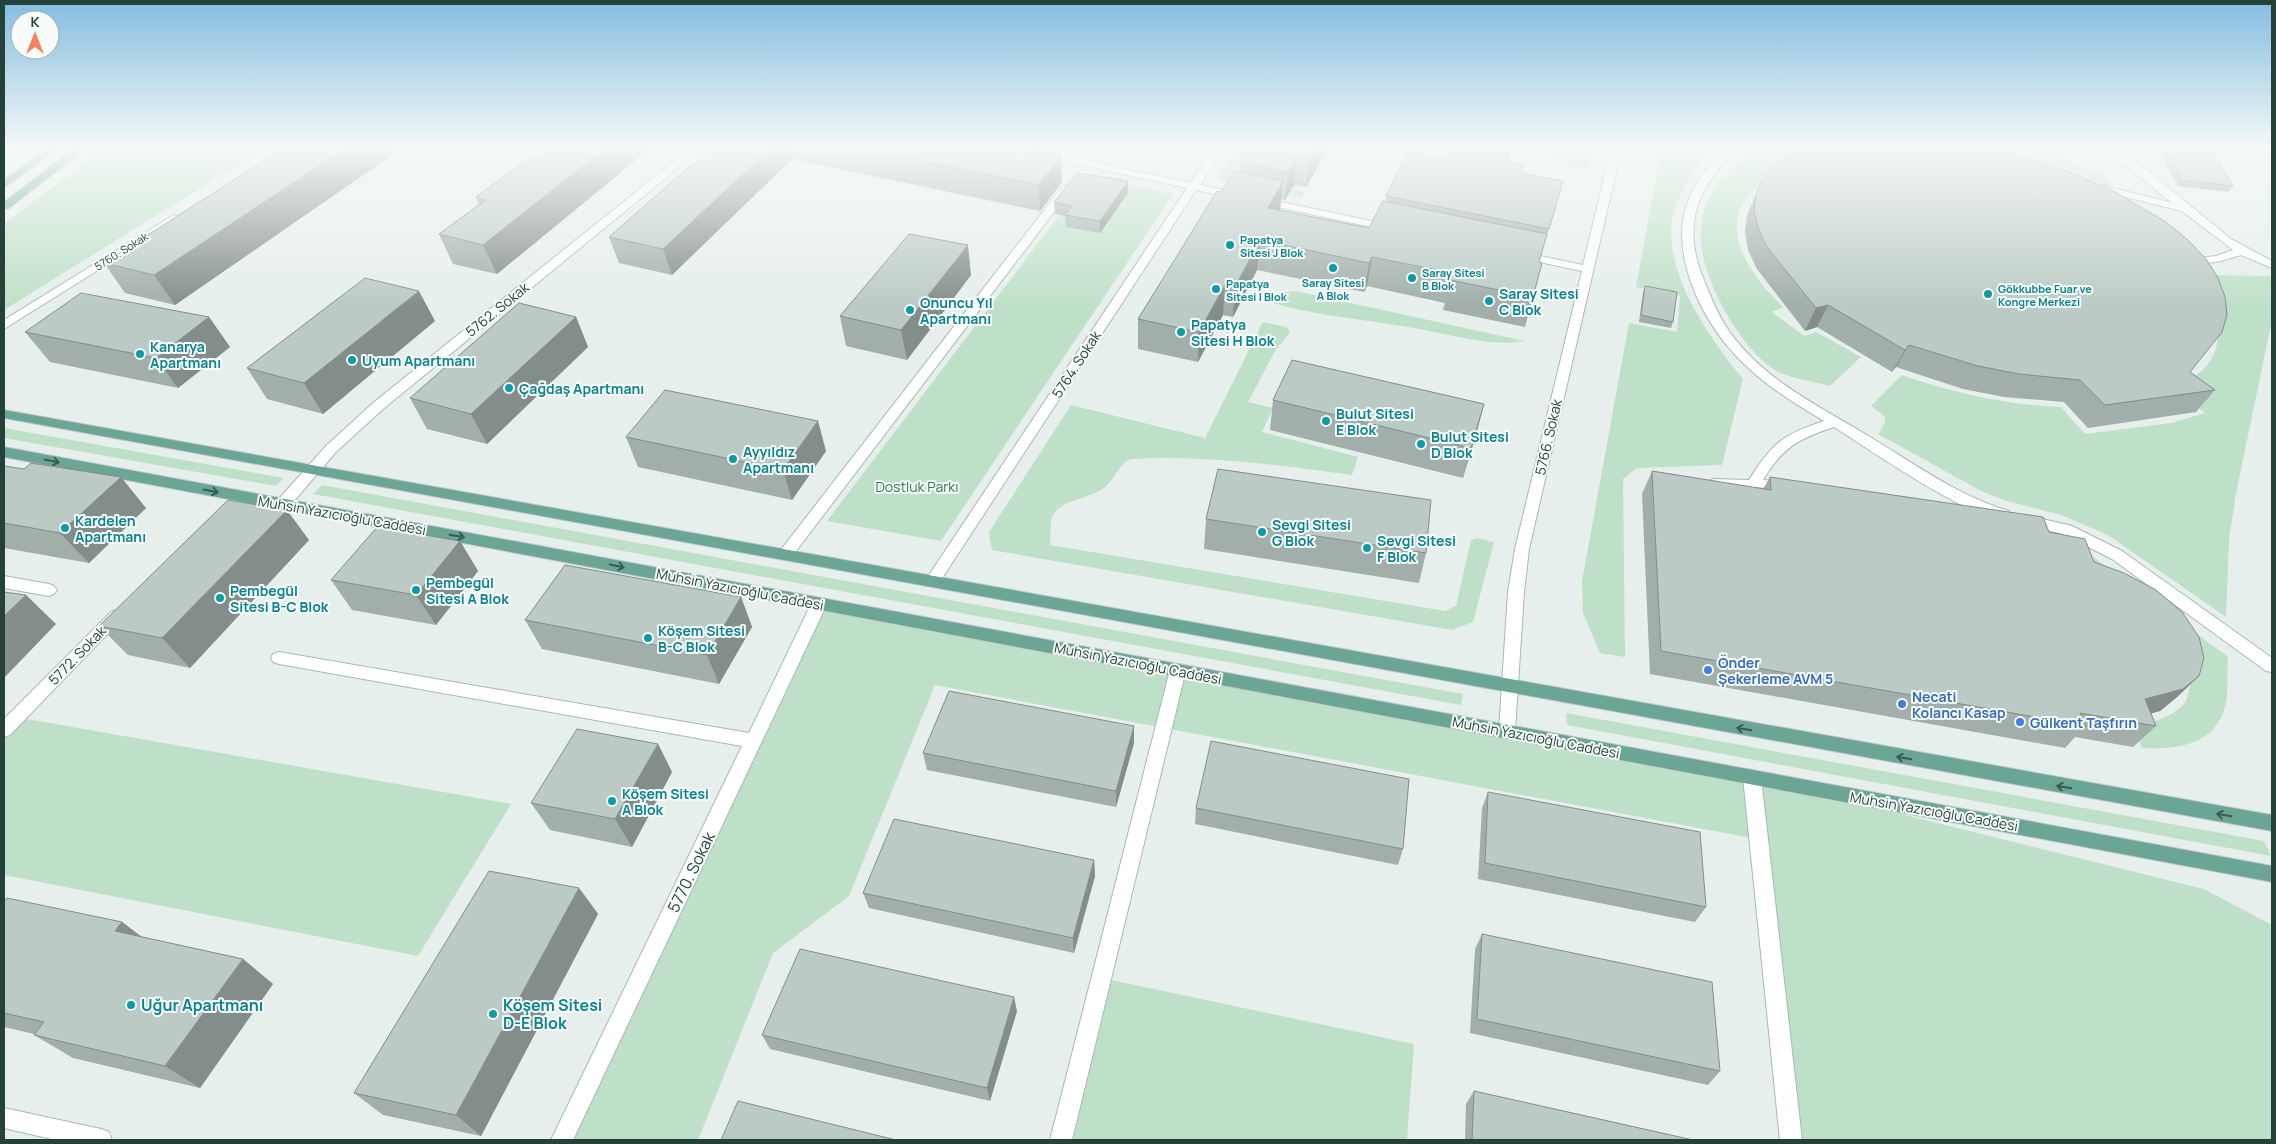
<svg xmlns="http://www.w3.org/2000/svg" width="2276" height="1144" viewBox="0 0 2276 1144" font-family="Manrope,sans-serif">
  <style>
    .green { fill: #bfe0c8 }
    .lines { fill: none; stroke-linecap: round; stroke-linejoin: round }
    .minor-casing { stroke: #a8b8b2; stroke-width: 2 }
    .major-casing { stroke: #c2cac8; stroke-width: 2 }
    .minor { fill: #fff; fill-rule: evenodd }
    .major { fill: #6aa596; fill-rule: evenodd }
    .wall { fill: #a1aea9 }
    .shaded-wall { fill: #838d89 }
    .building { fill: #bbcac4; stroke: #838d89 }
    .oneway { stroke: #365b51 }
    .culture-dot { fill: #0f9aa8; stroke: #f7fbf9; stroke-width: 2 }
    .shop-dot { fill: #3f7fe0; stroke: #f7fbf9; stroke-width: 2 }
    .labels { text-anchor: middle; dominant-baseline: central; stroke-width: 4; stroke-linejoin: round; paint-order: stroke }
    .far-culture-label { font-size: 11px; font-weight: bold; fill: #0d838f; stroke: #f7fbf9; text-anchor: start }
    .far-street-label { font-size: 11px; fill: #24423a; stroke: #f7fbf9 }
    .culture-label { font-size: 14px; font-weight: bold; fill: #0d838f; stroke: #f7fbf9; text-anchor: start }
    .street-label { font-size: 14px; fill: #24423a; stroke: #f7fbf9 }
    .park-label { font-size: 14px; fill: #2d7a4b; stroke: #f7fbf9 }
    .shop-label { font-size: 14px; font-weight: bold; fill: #366cbe; stroke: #f7fbf9; text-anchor: start }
    .near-street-label { font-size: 16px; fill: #24423a; stroke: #f7fbf9 }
    .near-culture-label { font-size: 16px; font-weight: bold; fill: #0d838f; stroke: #f7fbf9; text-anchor: start }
  </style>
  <rect width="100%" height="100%" fill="#e6efeb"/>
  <path class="green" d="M107,146H268L4,310V224Z
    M1239,146H1253L1234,177L1304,192L1301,198L1217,180Z
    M1519,146H1595L1589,169L1564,163L1546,153Z
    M1662,146H1711C1699,166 1684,183 1676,205C1655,262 1708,337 1743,379L1722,465L1637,468L1623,479L1625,657L1600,653L1583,613L1582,581L1629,323L1677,332L1680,296L1636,287Z
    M1775,146H1832C1809,158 1782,168 1761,184C1710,222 1750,275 1783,307L1772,312L1804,336L1816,332L1861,357L1830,386C1812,380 1787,379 1772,368C1739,345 1705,283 1701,244C1697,197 1731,156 1775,146Z
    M2012,146H2042L2058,157L2099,173L2107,180L2110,187Z
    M1089,176L1173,194L941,541L827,521Z
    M2192,275L2272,276V319L2235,499L2229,541L2226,617L2108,535L2061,515L2007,501L1981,491L1878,434L1885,422V417L1871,406L1902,375C1953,393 2006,405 2061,407L2085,434L2171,423L2205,413L2174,390C2195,379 2221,360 2217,332C2216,319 2198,288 2192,275Z
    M1296,291L1524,341C1491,348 1442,332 1408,327C1362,319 1317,316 1273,303L1278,293Z
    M1263,322L1287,327L1290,332L1275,351L1248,402L1273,408L1262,432L1358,457L1352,475C1278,465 1205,455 1131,459C1116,466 1117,477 1105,487C1090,500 1055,499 1051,521C1050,529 1051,537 1050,545L1445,611L1456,606L1471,540L1477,538L1494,542L1473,622L1452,630L992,550L989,532L1071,405L1205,438Z
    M4,428L284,478L276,486L4,438Z
    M322,485L1463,694L1461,705L313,494Z
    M2086,552L2228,657C2227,670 2228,683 2227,696C2222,743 2182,750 2142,748L2133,724C2150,724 2175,717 2185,702C2188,697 2189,688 2191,682Z
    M819,604L1752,777L2204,889L2272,925V1140H1791L1757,839L935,685L849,896L773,953L698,1140H562Z
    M1566,713L2264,841L2271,856L1567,725Z
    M16,717L511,804L418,956L4,875V730Z
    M1102,978L1414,1044L1407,1140H1061Z"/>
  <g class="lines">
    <g class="minor-casing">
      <path id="minor" d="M693,146H705L383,409L336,452L288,508H278L276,504L278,500L326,446L373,403Z
        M996,146H1018L1190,183L1215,146H1225L1200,185L1238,193L1239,195L1234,198L1196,190L937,586H927L924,582L927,578L1187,188Z
        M1612,146H1622L1529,549L1524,592L1515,731L1513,736L1507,738L1501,736L1499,731L1508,592L1515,549L1582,271L1521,258L1515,255L1521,252L1583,265Z
        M1725,146H1736C1723,164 1708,179 1700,199C1689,225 1693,255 1704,280C1711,298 1718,315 1729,331C1763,380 1821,407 1870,437C1915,464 1958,496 2009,511L2011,515L2009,519C1980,527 1863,445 1834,427C1798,439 1783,447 1763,480L1791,482L1793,485L1791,488L1709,487L1707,484L1709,481L1714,479L1749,480C1772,443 1782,435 1824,421C1794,403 1763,384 1739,359C1702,321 1667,252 1689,199C1697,179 1712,163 1725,146Z
        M1995,146H2010L2048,165L2047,167H2039Z
        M2102,146H2115L2132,158L2231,239L2272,261V268L2241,255L2217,262L2182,264V260L2216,256L2233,250L2182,211L2097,190V186L2101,185L2172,203Z
        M1066,186L1070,187V191L790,559H780L778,555L780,551L1062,187Z
        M1262,198L1391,225L1397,228L1391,231L1258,203V199Z
        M174,215L178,216V220L4,329V320Z
        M2026,515L2072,526L2122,551L2272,658V672L2266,671L2112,559L2063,534L2021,524L2019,520Z
        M4,576L49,584L54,586L57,590L54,594L49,596L4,588Z
        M819,598L824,600L827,604L573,1140H551L742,746L279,664L273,662L271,658L273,654L279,652L749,733L811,604L814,600Z
        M116,610L121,612L124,616L121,620L10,735L4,737V719L111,612Z
        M1178,664L1184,665L1186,670L1072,1140H1050L1170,670L1172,665Z
        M1752,770L1758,772L1761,777L1802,1140H1780L1743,777L1746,772Z
        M4,1108L101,1129L109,1132L112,1140H56L4,1128Z"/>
    </g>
    <g class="major-casing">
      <path id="major" d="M50,146H62L4,188V180Z
        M77,146H89L8,209L4,210V202Z
        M4,410L2272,815V831L4,418Z
        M4,447L2272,866V882L4,457Z"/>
    </g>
    <use href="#minor" class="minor"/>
    <use href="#major" class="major"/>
  </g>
  <path class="wall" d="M287,146H405L175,305L125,293L104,263Z
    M554,146H653L497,274L453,264L439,234L479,204L476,197L538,158Z
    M716,146H1055L1051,151L1044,150V154L1062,182L1040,211L792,159L672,275L619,263L609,237Z
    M1251,146H1330L1306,187L1294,185L1285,200L1281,199L1280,210L1369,228L1386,201V196L1448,159L1453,146H1513L1507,161L1556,206L1539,262L1542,263L1525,327L1443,310L1445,303L1367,286L1364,292L1257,270L1233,317L1223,315L1198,362L1138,349V319L1221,192L1240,172L1241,162Z
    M2156,146H2209L2233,186L2228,192L2178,186Z
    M1128,193L1100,233L1066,227L1065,216L1055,214L1054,202Z
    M1756,194L2190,372L2215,390L2196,412L2088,428L2064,402L2004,397L1963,389L1896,367L1892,372L1817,327L1805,331L1757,269L1748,250L1745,232L1747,215Z
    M971,275L907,360L846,346L840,316Z
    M1645,286L1673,322L1671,328L1639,322L1643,292Z
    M209,317L230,347L178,388L50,362L25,332Z
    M576,317L588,347L487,444L427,429L410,398Z
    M435,321L323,414L267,399L247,368Z
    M1273,400L1484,404L1463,478L1270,430Z
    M626,437L826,451L792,500L638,467Z
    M4,466L146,508L89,563L4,548Z
    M1652,471L1763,489L1770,477L2049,532L2094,562L2199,676L2176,698L2160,711L2151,713L2156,726L2133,747L2075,737L2065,748L1650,674L1642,494Z
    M1206,519L1426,553L1419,583L1204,549Z
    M309,540L190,668L128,655L99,626Z
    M460,541L478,571L436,625L352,610L331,580Z
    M741,597L752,627L719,684L542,649L525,620Z
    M1134,726V743L1116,807L927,770L923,753Z
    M658,744L672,772L632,847L550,830L531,803Z
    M1488,792L1706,907L1695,922L1478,879L1482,808Z
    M1196,808L1403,849L1398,865L1195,824Z
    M1094,860L1095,876L1074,953L869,908L863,893Z
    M579,888L598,914L481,1136L383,1115L354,1093Z
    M4,902L122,922L142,937L243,959L273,984L200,1088L73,1058L34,1035V1034L4,1027Z
    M1482,934L1720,1071L1708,1085L1470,1033L1475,949Z
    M1017,1011L990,1101L770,1049L762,1035Z
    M1474,1091L1693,1140H1465L1466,1104Z"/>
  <path class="shaded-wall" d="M349,146H405L175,305L154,275Z
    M608,146H653L497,274L483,245Z
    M773,146H789L792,159L672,275L663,249Z
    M1032,146H1044L1045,159L1029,151Z
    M1051,146H1055L1051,151Z
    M1317,146H1330L1306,187L1310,159Z
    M1510,146H1513L1499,185L1505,161Z
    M1061,156L1062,182L1040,211L1039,185Z
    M1297,157L1294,185L1285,200L1288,172Z
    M1128,181V193L1100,233V221Z
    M1283,181L1280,210L1265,237L1268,208Z
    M1260,240L1257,270L1233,317L1235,287Z
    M968,245L971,275L907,360L901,330Z
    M1372,257L1367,286L1364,292L1369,263Z
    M1225,285L1223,315L1198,362L1199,332Z
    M419,291L435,321L323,414L304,383Z
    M1828,305L1817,327L1805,331L1816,308Z
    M209,317L230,347L178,388L156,358Z
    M576,317L588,347L487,444L471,414Z
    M1909,345L1896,367L1892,372L1905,350Z
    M1484,404L1476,435L1463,478L1471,448Z
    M818,421L826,451L792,500L783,470Z
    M121,477L146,508L89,563L60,533Z
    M287,510L309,540L190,668L162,638Z
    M460,541L478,571L436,625L416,595Z
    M26,595L56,624L4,678V616Z
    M741,597L752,627L719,684L707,655Z
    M2199,676L2176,698L2160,711L2123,721L2145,699Z
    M1134,726V743L1116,807V791Z
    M658,744L672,772L632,847L615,819Z
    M1094,860L1095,876L1074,953L1073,938Z
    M579,888L598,914L481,1136L456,1115Z
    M122,922L156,948L115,931Z
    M243,959L273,984L200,1088L165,1066Z
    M1014,997L1017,1011L990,1101L987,1088Z"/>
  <path class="building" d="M287,146H349L154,275L104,263Z
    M554,146H608L483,245L439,234L486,200L476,197L531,156L538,158Z
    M716,146H773L663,249L609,237L690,166H693Z
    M850,146H1032L1029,151L1061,156L1039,185Z
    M1251,146H1317L1310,159L1297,157L1288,172L1241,162Z
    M1453,146H1510L1505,161L1524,164L1521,173L1563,181L1549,229L1386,196L1408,152L1448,159Z
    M1817,146H1983L2050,164L2112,190L2166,222L2188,240L2206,259L2218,278L2225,297L2227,315L2222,332L2190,372L2215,390L2105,405L2080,380L2019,374L1978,366L1909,345L1905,350L1828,305L1816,308L1767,247L1758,228L1754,210L1756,194L1763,179L1775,166L1791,156L1812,147Z
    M2163,146H2209L2233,186L2182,180Z
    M1235,171L1283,181L1268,208L1369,228L1383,201L1547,234L1539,262L1542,263L1533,297L1450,280L1452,273L1372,257L1369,263L1260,240L1235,287L1225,285L1199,332L1138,319L1217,191L1221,192Z
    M1077,173L1128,181L1100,221L1065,215L1072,206L1054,202Z
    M909,234L968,245L901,330L840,316Z
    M365,278L419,291L304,383L247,368Z
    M1645,286L1677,292L1673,322L1641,315Z
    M81,293L209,317L156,358L25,332Z
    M519,303L576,317L471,414L410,398Z
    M1292,360L1484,404L1471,448L1273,400Z
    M665,390L818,421L783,470L626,437Z
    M31,463L121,477L60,533L4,523V466L24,469Z
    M1218,469L1431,500L1426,553L1206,519Z
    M1652,471L1771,490L1770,477L2043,517L2049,532L2085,539L2094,562L2124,573L2156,590L2182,612L2199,637L2204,658L2199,676L2183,689L2145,699L2156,726L2080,713L2086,726L1661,651Z
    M228,500L287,510L162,638L99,626Z
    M377,527L460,541L416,595L331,580Z
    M565,565L741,597L707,655L525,620Z
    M4,592L26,595L4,616Z
    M949,691L1134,726L1116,791L923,753Z
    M577,729L658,744L615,819L531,803Z
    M1211,741L1409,779L1403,849L1196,808Z
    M1488,792L1700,832L1706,907L1485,863Z
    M894,819L1094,860L1073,938L863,893Z
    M489,871L579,888L456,1115L354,1093Z
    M7,898L122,922L115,931L243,959L165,1066L34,1035L44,1022L4,1013V902Z
    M1482,934L1712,982L1720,1071L1477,1019Z
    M800,949L1014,997L987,1088L762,1035Z
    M1474,1091L1693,1140H1472Z
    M738,1101L896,1140H721Z"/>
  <defs><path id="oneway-shaft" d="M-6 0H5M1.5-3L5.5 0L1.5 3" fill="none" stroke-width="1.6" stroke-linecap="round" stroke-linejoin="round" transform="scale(1.25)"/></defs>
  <g class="oneway">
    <use href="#oneway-shaft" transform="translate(52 461) rotate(11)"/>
    <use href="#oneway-shaft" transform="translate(211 491) rotate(11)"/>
    <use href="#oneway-shaft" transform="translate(457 536) rotate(10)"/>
    <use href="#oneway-shaft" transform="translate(617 566) rotate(11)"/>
    <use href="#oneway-shaft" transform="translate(1744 729) rotate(-170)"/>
    <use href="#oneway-shaft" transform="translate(1904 758) rotate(-170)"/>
    <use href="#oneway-shaft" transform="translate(2064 787) rotate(-170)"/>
    <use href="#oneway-shaft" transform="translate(2224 815) rotate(-171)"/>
  </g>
  <linearGradient id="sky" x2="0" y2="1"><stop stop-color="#84bce0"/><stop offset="0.48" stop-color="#f4f8f6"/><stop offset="1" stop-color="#f4f8f6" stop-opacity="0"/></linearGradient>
  <rect width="2276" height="307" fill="url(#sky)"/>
  <g class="culture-dot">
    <circle cx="1230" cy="245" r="5"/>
    <circle cx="1333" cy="268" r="5"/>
    <circle cx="1412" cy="278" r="5"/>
    <circle cx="1216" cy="289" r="5"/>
    <circle cx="1988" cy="294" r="5"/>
    <circle cx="1489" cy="301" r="5"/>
    <circle cx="910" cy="310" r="5"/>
    <circle cx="1181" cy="332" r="5"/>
    <circle cx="140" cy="354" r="5"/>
    <circle cx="352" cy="360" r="5"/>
    <circle cx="509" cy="388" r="5"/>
    <circle cx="1326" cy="421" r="5"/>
    <circle cx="1421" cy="444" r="5"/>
    <circle cx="733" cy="459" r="5"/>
    <circle cx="65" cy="528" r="5"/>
    <circle cx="1262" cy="532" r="5"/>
    <circle cx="1367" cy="548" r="5"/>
    <circle cx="416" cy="590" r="5"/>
    <circle cx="220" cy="598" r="5"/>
    <circle cx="648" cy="638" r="5"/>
    <circle cx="612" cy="801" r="5"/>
    <circle cx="131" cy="1005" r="5"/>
    <circle cx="493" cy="1014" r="5"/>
  </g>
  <g class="shop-dot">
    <circle cx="1708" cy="670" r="5"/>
    <circle cx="1902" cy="704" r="5"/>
    <circle cx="2020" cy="722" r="5"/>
  </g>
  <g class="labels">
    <g class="far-culture-label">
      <text x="1240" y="239">Papatya<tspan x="1240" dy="13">Sitesi J Blok</tspan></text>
      <text x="1422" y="272">Saray Sitesi<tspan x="1422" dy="13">B Blok</tspan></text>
      <text x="1333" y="282" text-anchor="middle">Saray Sitesi<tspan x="1333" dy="13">A Blok</tspan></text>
      <text x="1226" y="283">Papatya<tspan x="1226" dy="13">Sitesi I Blok</tspan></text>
      <text x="1998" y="288">Gökkubbe Fuar ve<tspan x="1998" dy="13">Kongre Merkezi</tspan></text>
    </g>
    <g class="far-street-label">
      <text transform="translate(121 251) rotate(-32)">5760. Sokak</text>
    </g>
    <g class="culture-label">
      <text x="1499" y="293">Saray Sitesi<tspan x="1499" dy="16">C Blok</tspan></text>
      <text x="920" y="302">Onuncu Yıl<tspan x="920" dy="16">Apartmanı</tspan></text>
      <text x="1191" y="324">Papatya<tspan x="1191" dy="16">Sitesi H Blok</tspan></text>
      <text x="150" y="346">Kanarya<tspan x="150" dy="16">Apartmanı</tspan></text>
      <text x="362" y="360">Uyum Apartmanı</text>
      <text x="519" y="388">Çağdaş Apartmanı</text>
      <text x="1336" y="413">Bulut Sitesi<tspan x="1336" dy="16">E Blok</tspan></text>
      <text x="1431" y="436">Bulut Sitesi<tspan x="1431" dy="16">D Blok</tspan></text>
      <text x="743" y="451">Ayyıldız<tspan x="743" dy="16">Apartmanı</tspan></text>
      <text x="75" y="520">Kardelen<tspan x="75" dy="16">Apartmanı</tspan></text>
      <text x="1272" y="524">Sevgi Sitesi<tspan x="1272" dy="16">G Blok</tspan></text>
      <text x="1377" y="540">Sevgi Sitesi<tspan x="1377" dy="16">F Blok</tspan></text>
      <text x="426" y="582">Pembegül<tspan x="426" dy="16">Sitesi A Blok</tspan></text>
      <text x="230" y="590">Pembegül<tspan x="230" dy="16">Sitesi B-C Blok</tspan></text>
      <text x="658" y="630">Köşem Sitesi<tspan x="658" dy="16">B-C Blok</tspan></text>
      <text x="622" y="793">Köşem Sitesi<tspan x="622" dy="16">A Blok</tspan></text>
    </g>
    <g class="street-label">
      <text transform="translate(497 309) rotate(-39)">5762. Sokak</text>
      <text transform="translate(1076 364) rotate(-57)">5764. Sokak</text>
      <text transform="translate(1548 437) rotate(-77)">5766. Sokak</text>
      <text transform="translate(342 515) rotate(10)">Muhsin Yazıcıoğlu Caddesi</text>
      <text transform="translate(740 589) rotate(11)">Muhsin Yazıcıoğlu Caddesi</text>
      <text transform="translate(77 655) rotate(-46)">5772. Sokak</text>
      <text transform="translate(1138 663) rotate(11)">Muhsin Yazıcıoğlu Caddesi</text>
      <text transform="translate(1536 737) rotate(11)">Muhsin Yazıcıoğlu Caddesi</text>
      <text transform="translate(1934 811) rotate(10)">Muhsin Yazıcıoğlu Caddesi</text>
    </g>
    <g class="park-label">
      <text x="917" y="486">Dostluk Parkı</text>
    </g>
    <g class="shop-label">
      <text x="1718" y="662">Önder<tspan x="1718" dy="16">Şekerleme AVM 5</tspan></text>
      <text x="1912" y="696">Necati<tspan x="1912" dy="16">Kolancı Kasap</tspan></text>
      <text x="2030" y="722">Gülkent Taşfırın</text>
    </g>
    <g class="near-street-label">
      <text transform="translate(691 872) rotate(-64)">5770. Sokak</text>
    </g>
    <g class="near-culture-label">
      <text x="141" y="1005">Uğur Apartmanı</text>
      <text x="503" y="1005">Köşem Sitesi<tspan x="503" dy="18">D-E Blok</tspan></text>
    </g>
  </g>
  <rect width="2276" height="1144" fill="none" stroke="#24423a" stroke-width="10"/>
  <g transform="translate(35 35)"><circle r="24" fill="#f7fbf9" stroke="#a3b1ad"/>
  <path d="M0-4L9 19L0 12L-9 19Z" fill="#f4845f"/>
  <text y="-8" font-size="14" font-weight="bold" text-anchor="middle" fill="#24423a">K</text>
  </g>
</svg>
